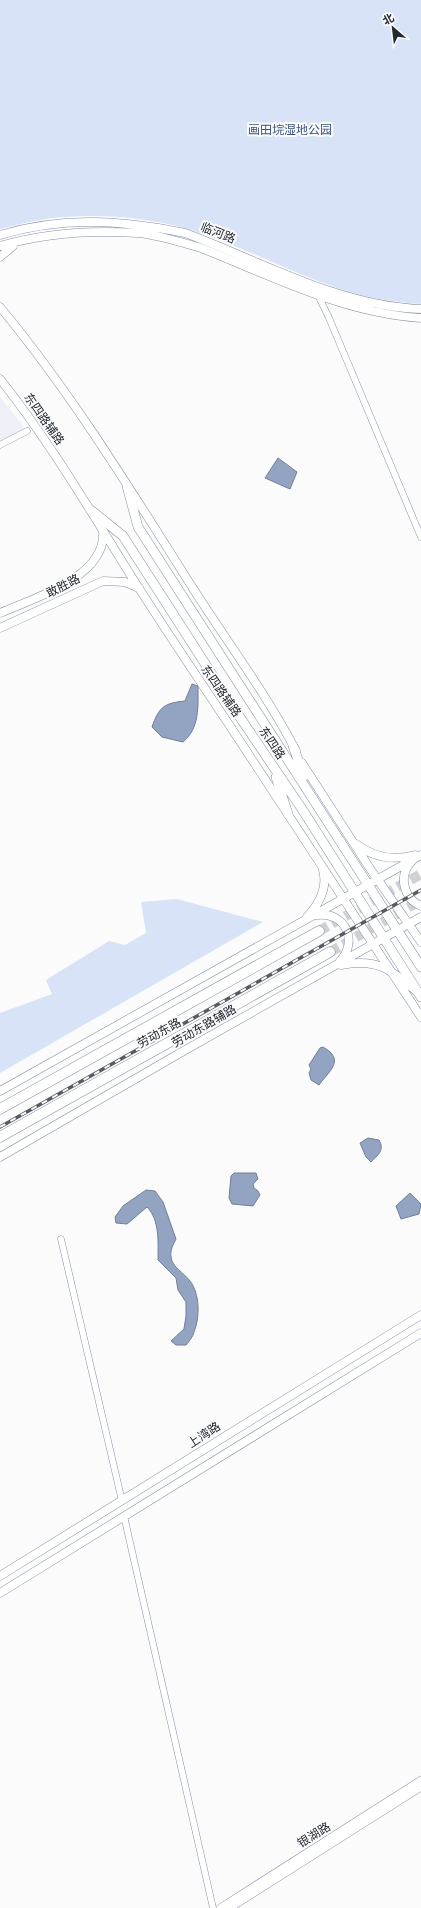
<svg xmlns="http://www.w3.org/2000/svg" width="421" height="1908" viewBox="0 0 421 1908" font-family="'Asap Condensed','Noto Sans SC',sans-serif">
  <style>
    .built { fill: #edf0f7 }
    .green { fill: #d8e3f7 }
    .water { fill: #93a4c2; stroke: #717f97 }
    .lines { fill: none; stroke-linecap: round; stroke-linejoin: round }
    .trunk-tunnel { stroke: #d0d1d3; stroke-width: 10; stroke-dasharray: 10 5; stroke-linecap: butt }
    .minor-casing { stroke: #838fa6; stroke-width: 7 }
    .tertiary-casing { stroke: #838fa6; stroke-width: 8 }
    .secondary-casing { stroke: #838fa6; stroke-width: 9 }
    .primary-casing { stroke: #838fa6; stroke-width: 10 }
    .trunk-casing { stroke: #838fa6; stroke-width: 11 }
    .minor { stroke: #fff; stroke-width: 6 }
    .tertiary { stroke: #fff; stroke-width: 7 }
    .secondary { stroke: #fff; stroke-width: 8 }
    .primary { stroke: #fff; stroke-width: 9 }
    .trunk { stroke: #fff; stroke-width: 10 }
    .rail-casing { stroke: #575c63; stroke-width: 3.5 }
    .rail { stroke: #fbfbfb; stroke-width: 2; stroke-dasharray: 6; stroke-linecap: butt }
    .labels { text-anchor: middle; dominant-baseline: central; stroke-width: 4; stroke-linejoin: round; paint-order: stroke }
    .park-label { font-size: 12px; fill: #3e5682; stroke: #fbfbfb }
    .street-label { font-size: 12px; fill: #232932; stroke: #fbfbfb }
  </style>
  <rect width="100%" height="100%" fill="#fbfbfb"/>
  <path class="built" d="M0,397L27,431L0,440Z"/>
  <path class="green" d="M0,0H421V304C397,302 373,299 349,292C295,275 245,247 191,230C152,218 106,214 65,217C43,218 21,224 0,229Z
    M177,899L263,922L0,1073V1013L52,994L46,980L109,941L125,945L146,933L141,902Z"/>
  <path class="water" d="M278,458L297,472L290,489L265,478Z
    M192,684L198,686C198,706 200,728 183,742L162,737L152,727C159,707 164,703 185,701Z
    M323,1047C346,1060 329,1071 319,1085L311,1080L309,1073L311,1069L309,1065L320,1048Z
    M368,1138L379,1140C385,1150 378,1155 371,1162L366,1157L360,1143Z
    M234,1173H256L258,1179L253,1184L254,1188L258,1191L260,1195L253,1206L232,1204L229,1198L231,1176Z
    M146,1190L155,1191L163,1202L176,1239C173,1245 170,1250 171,1257C172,1267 184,1273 190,1281C200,1294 200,1317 194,1332C193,1337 189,1341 186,1345H176L171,1341L184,1329L186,1316V1302L178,1290L176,1278L158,1260C158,1243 160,1220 147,1207L127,1224L116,1223L115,1217L123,1206Z
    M410,1193L421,1204L419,1214L401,1219L396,1206Z"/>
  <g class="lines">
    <path class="trunk-tunnel" d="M319,931L421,874
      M330,952L421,900"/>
    <g class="minor-casing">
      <path id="minor" d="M318,295L329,318L421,537
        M0,445L27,431
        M61,1239L122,1501
        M124,1516L213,1908"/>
    </g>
    <g class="tertiary-casing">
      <path id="tertiary" d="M220,1908L421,1780
        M230,1908L421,1787"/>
    </g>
    <g class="secondary-casing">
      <path id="secondary" d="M0,235C63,216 122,220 185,233C261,261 338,306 421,309
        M0,246C44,233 92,230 138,233C159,235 180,242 201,248C272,276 343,313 421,318
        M0,257L13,246
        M0,307C73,395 133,494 194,590C228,643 267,695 296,751
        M0,379C43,433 79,492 115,550C151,609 190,666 228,723L421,1017
        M0,613C34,598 107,577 103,531
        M0,628L103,581L125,582L139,588
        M302,763L369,867L421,942
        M356,844C374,858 393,861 415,855
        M412,861C398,875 403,898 421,906
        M317,915C345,911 359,941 340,961
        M307,917C319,904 328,888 323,870
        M341,965C377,958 390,969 416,991
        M0,1091L421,855
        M0,1157L187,1049L421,917
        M0,1576L421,1315
        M0,1593L421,1333"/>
    </g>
    <g class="primary-casing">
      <path id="primary" d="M127,486L138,527L421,967
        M92,511L123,536L233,707L304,812L421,997
        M293,746L304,776
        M276,777L288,814"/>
    </g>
    <g class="trunk-casing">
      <path id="trunk" d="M0,1109L319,931
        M0,1137L330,952"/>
    </g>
    <use href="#minor" class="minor"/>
    <use href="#tertiary" class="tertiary"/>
    <use href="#secondary" class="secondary"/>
    <use href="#primary" class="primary"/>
    <use href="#trunk" class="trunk"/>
    <g class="rail-casing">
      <path id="rail" d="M0,1127L421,890"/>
    </g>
    <use href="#rail" class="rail"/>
  </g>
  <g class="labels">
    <g class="park-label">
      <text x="290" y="130">画田垸湿地公园</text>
    </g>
    <g class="street-label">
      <text transform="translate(218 233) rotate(21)">临河路</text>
      <text transform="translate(44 419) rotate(55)">东四路辅路</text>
      <text transform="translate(63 586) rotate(-27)">敢胜路</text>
      <text transform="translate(221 691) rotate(55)">东四路辅路</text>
      <text transform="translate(272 743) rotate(56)">东四路</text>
      <text transform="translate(204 1026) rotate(-30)">劳动东路辅路</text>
      <text transform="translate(159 1033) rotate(-29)">劳动东路</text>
      <text transform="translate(204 1435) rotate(-33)">上湾路</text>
      <text transform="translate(314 1835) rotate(-32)">银湖路</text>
    </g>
  </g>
  <g transform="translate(393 28) rotate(332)" stroke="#fbfbfb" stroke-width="3" paint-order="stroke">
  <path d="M0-3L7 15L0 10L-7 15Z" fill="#232932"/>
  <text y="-6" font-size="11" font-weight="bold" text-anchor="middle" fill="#232932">北</text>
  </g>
</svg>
